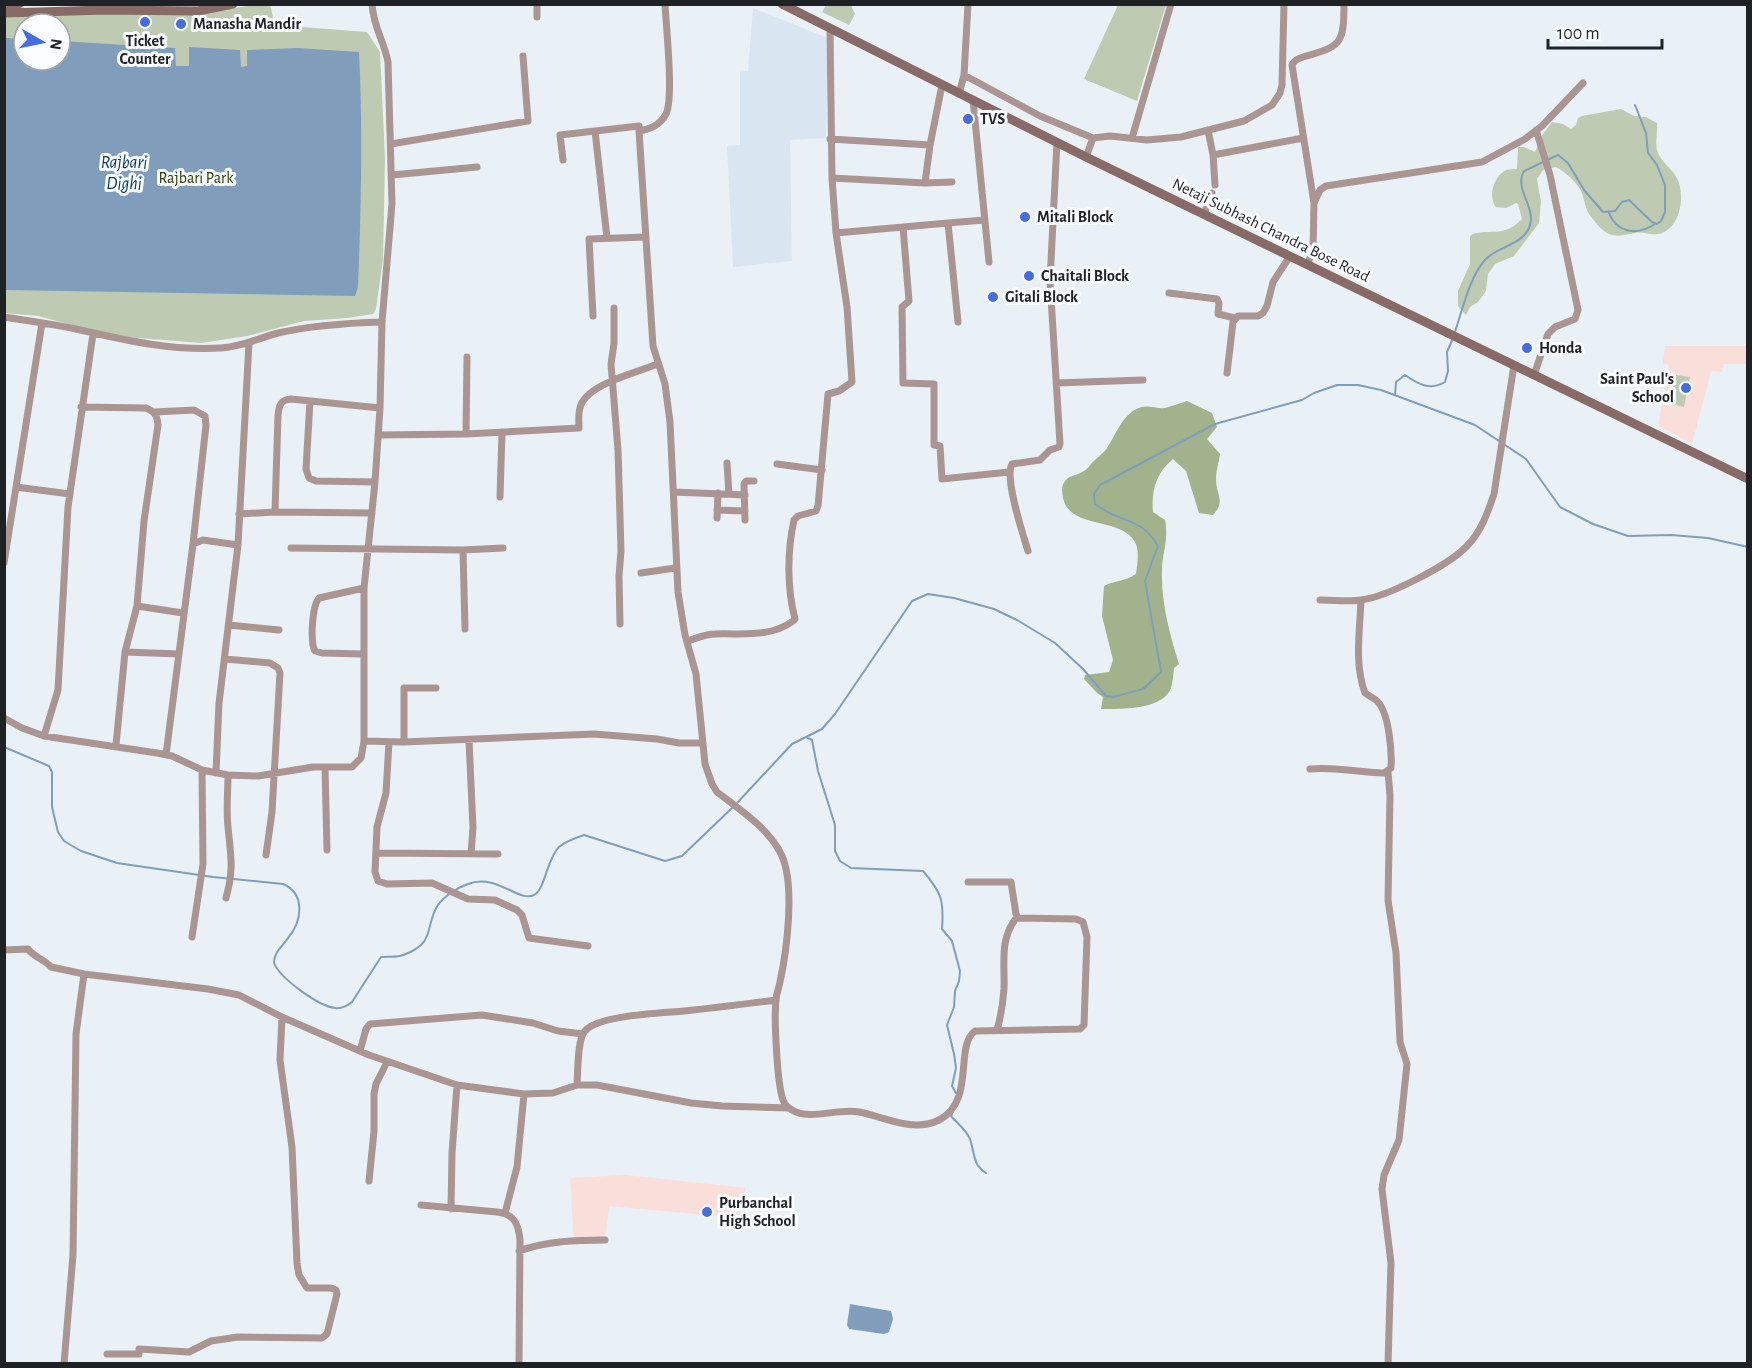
<svg xmlns="http://www.w3.org/2000/svg" width="1752" height="1368" viewBox="0 0 1752 1368" font-family="'Alegreya Sans',sans-serif">
  <style>
    .built { fill: #d9e6f1 }
    .education { fill: #f9ded9 }
    .green { fill: #becab1; fill-rule: evenodd }
    .forest { fill: #a1b28c }
    .water { fill: #809ebc }
    .lines { fill: none; stroke-linecap: round; stroke-linejoin: round }
    .stream { stroke: #809ebc; stroke-width: 2 }
    .street { stroke: #aa9593; stroke-width: 7 }
    .secondary { stroke: #886a67; stroke-width: 9 }
    .poi-dot { fill: #466de0; stroke: #fafdff; stroke-width: 2 }
    .labels { text-anchor: middle; dominant-baseline: central; stroke-width: 6; stroke-linejoin: round; paint-order: stroke }
    .poi-label { font-size: 16px; font-weight: bold; fill: #1f2224; stroke: #fafdff; text-anchor: start }
    .park-label { font-size: 16px; fill: #293d00; stroke: #fafdff }
    .street-label { font-size: 16px; fill: #1f2224; stroke: #fafdff }
    .water-label { font-size: 18px; font-style: italic; fill: #0a3b63; stroke: #fafdff }
  </style>
  <rect width="100%" height="100%" fill="#e9f0f6"/>
  <path class="built" d="M753,8L828,38L826,136V138L790,140L792,261L733,267L727,146L740,145V72L748,71Z"/>
  <path class="education" d="M1665,346H1747V364H1724L1722,372L1711,371L1692,444L1658,425L1669,365L1663,363Z
    M626,1175L745,1188L739,1218L609,1206L605,1240H574L570,1178Z"/>
  <path class="green" d="M270,4L276,30L302,27L367,32L380,52L385,158L383,259L376,309L373,314L347,318L304,321L247,336L201,343L113,336L38,316L5,313L4,17L82,13L198,14L254,5ZM24,24H60V60H24Z
    M826,5H851L855,14L849,25L822,12Z
    M1118,5H1166L1137,101L1084,79Z
    M1621,109L1634,116L1646,117L1657,123C1658,132 1655,142 1657,150C1660,162 1673,169 1678,180C1685,198 1680,226 1662,233C1652,237 1645,231 1635,233C1612,238 1607,237 1592,218C1584,209 1585,198 1580,189C1575,181 1564,171 1556,167L1543,170L1537,179L1541,202L1539,223L1514,256L1495,264L1488,274L1486,291L1478,302L1470,307L1466,315L1458,306V291L1470,264V237L1472,234C1493,229 1505,237 1522,219L1518,204L1516,203L1506,208L1496,207C1488,198 1493,179 1503,172C1506,169 1512,169 1517,169L1518,147H1524L1535,152L1543,134L1552,122L1563,124L1571,129L1576,125L1578,118L1582,116Z
    M1676,375L1690,377L1684,407L1671,404Z"/>
  <path class="forest" d="M1187,401L1212,413L1217,427L1207,439L1220,454C1219,462 1216,471 1216,479C1216,495 1226,501 1213,515L1199,513L1186,471L1173,459C1156,473 1151,491 1153,512L1165,520C1169,541 1162,552 1162,571C1161,603 1170,635 1179,664L1174,668C1173,675 1173,682 1171,688C1163,710 1121,709 1101,709L1103,697L1097,693L1084,679L1085,675L1109,672L1113,660L1102,616L1104,586C1115,580 1124,582 1136,574C1137,565 1140,551 1135,542C1120,516 1070,530 1063,498C1062,492 1061,486 1065,481C1071,473 1082,477 1091,464C1096,458 1103,454 1107,448C1117,433 1123,412 1142,407C1149,405 1158,409 1165,408C1173,406 1180,403 1187,401Z"/>
  <path class="water" d="M4,38L24,39V60H60V41L175,48L176,66H189V47L240,50L241,67L247,66V50L298,48L359,52C363,131 361,209 358,287L355,296L5,290Z
    M850,1304L891,1311L893,1319L889,1332L884,1334L849,1329L847,1325Z"/>
  <g class="lines">
    <path class="stream" d="M1609,213C1617,233 1637,236 1655,224
      M1455,332C1462,311 1470,276 1485,260C1497,246 1521,246 1529,228C1538,209 1513,188 1524,171L1558,155L1568,163L1584,190L1603,212L1615,211L1622,202L1629,200L1652,222L1657,224L1661,221L1665,212V185L1657,165L1648,153L1646,133L1635,105
      M1395,395L1396,382L1405,375C1418,384 1430,391 1445,382L1448,371L1447,352L1453,338
      M806,737L812,740L818,771L835,825V851L840,861L851,868L923,871C942,893 944,901 942,929L952,941L960,971L959,981L955,991L954,1007L947,1025L954,1054L956,1068L952,1086L956,1093
      M4,747L49,766L52,772V807L58,832L64,841L81,851L117,863L213,877L283,884C306,894 302,921 288,938C282,947 274,952 274,963C280,978 318,1006 335,1008C342,1009 347,1006 352,1002L381,957C388,956 396,958 403,955C437,943 424,926 438,905C444,896 459,887 468,884C497,873 519,903 534,895C545,890 547,858 559,847C566,841 575,838 584,835L665,861L682,856L733,807
      M737,803L792,744L822,729L835,714L912,601L928,594L954,598L994,609L1017,620L1055,643L1083,669L1106,696L1113,697L1143,689L1161,672L1145,581L1158,546C1141,516 1118,523 1095,504L1094,494L1100,485L1215,424L1302,400L1314,393L1337,385H1358L1381,390L1475,425L1526,459L1560,507L1593,524L1628,536L1671,535L1708,538L1748,547
      M952,1114L951,1116C957,1123 967,1131 970,1139C975,1153 972,1164 986,1173"/>
    <path class="street" d="M537,4V17
      M665,4C666,26 674,98 666,114C660,125 651,129 639,131L653,346L665,384L670,422L678,592L685,635L696,674L705,764L712,784L717,792C739,809 770,829 782,856C795,886 787,950 780,982C779,988 776,994 776,1000C774,1019 777,1083 783,1100C785,1105 788,1108 792,1110C810,1121 837,1108 859,1112C885,1117 913,1133 939,1120C976,1101 954,1046 975,1031L1080,1029L1084,1025L1087,937L1083,922L1076,919L1018,918L1016,914L1011,882H968
      M968,4L964,75L1040,116L1093,138L1110,136L1147,140L1181,137L1244,121L1272,105L1280,93L1282,85L1284,4
      M959,94L964,75
      M973,100L989,262
      M1208,130L1213,155L1215,185
      M595,131L607,238
      M1132,138L1171,4
      M830,139L930,145
      M391,144L528,121L523,56
      M1213,155L1303,138
      M1086,157L1093,138
      M563,160L560,135L639,126V131
      M392,175L477,167
      M832,178L925,183L930,145L942,85
      M925,183L952,182
      M1314,203L1320,190L1326,186L1482,162L1525,139L1542,126L1583,83
      M1204,214L1212,193
      M948,223L984,220
      M903,227L909,301L902,307L903,383L934,384V445L940,446L942,479L1009,472
      M836,233L948,223L958,322
      M1307,265L1313,251L1314,203L1292,65C1295,60 1297,59 1303,57C1340,46 1344,46 1344,4
      M1169,293L1217,299L1219,303L1218,314L1235,318
      M614,308V343L611,364L618,450L621,551L619,576L620,624
      M593,316L589,239L646,237
      M4,317C29,321 53,324 76,329C124,340 171,351 221,348C241,347 259,338 278,333C313,325 347,323 382,322
      M1227,373L1233,322L1238,316H1258L1263,313L1267,306L1273,282L1290,256
      M1534,375L1548,334L1555,327L1575,319L1578,310L1550,175L1536,130
      M1056,383L1143,380
      M310,401L306,469L309,478L316,481L375,482
      M81,407L146,408C155,412 157,415 158,425L144,521L137,606L125,652L116,745
      M155,412L194,410L205,416L206,425L193,544
      M466,434L467,357
      M378,435L466,434L579,428C579,422 578,414 580,408C585,384 637,373 657,364
      M727,463L729,494
      M777,464L822,470
      M16,487L70,494
      M674,492L745,495
      M500,497L502,432
      M717,510L745,511
      M275,512L278,415C279,406 280,400 291,399L380,408
      M239,514L275,512L372,513
      M717,518L718,493
      M745,520L744,484L746,481H754
      M291,548L463,550L503,548
      M463,550L465,629
      M1028,551C1023,534 1004,478 1012,464L1040,460L1050,450L1059,447L1060,444L1050,281L1057,142
      M4,563L42,323
      M641,573L675,568
      M1320,600C1333,600 1348,602 1361,600C1387,597 1449,565 1467,546C1481,532 1488,512 1494,494L1514,365
      M137,606L183,613
      M229,625L279,630
      M688,641C697,638 705,634 715,634C742,633 770,638 793,621L795,619C787,588 787,552 794,520L798,516L816,511L818,506L828,394L839,391L852,382L847,307L836,233L832,178L830,29
      M125,652L179,654
      M363,654L322,653L315,651C310,642 312,606 319,598L364,588
      M225,659L270,663L278,668L280,673L272,812L266,855
      M4,718L22,728L44,736L157,753L172,756L202,770L228,775L258,776L313,767H352L361,758L364,741V588L375,482L380,408L382,322L392,204L388,62C384,41 373,26 372,4
      M44,736L58,690L68,507L93,334
      M469,740L473,828L471,854
      M364,741L404,742L594,734L657,739L679,743H702
      M389,742L386,793L377,827L375,872L378,881L387,884L432,883L468,899L495,900L517,910L522,915L529,938L588,946
      M404,742V688H436
      M166,755L193,544L203,540L238,545
      M325,767L327,850
      M1310,769C1336,766 1358,773 1384,773L1391,768C1392,752 1389,712 1377,701C1374,698 1369,696 1365,693C1354,664 1360,630 1361,600
      M216,773L219,703L238,545L249,343
      M377,853L498,854
      M226,898C234,869 231,857 228,827C226,810 228,792 228,775
      M192,937L203,864L202,770
      M4,950L28,949C35,958 44,959 51,967L84,974L208,989L239,995L282,1017L369,1055L457,1085L524,1094L553,1093L577,1085H597L691,1103L722,1106L789,1108
      M997,1030C1001,1016 1003,1003 1004,989C1005,963 999,939 1017,917
      M360,1051L366,1029L370,1024L482,1015L533,1023L558,1031L583,1034
      M577,1085C578,1073 577,1039 585,1031C598,1015 663,1013 684,1011C714,1008 745,1004 776,1000
      M369,1181L374,1131V1094L376,1084L387,1062
      M421,1205L497,1212C514,1214 518,1223 520,1239L519,1364
      M451,1209L452,1153L457,1085
      M505,1213L517,1167L524,1094
      M519,1251C547,1241 576,1240 605,1240
      M107,1354H139V1349L189,1352L211,1341L238,1337L322,1338L327,1334L337,1294L336,1290L331,1288H307L299,1275L297,1263L292,1147L280,1060L282,1017
      M64,1364L73,1255L76,1034L84,974
      M1388,1364L1391,1263L1382,1189L1384,1175L1399,1140L1407,1064L1400,1042L1396,953L1388,900L1390,795L1388,772"/>
    <path class="secondary" d="M782,4L1086,157L1748,479
      M4,5L19,4
      M4,13L106,10L198,11L233,4"/>
  </g>
  <g class="poi-dot">
    <circle cx="145" cy="22" r="6"/>
    <circle cx="181" cy="24" r="6"/>
    <circle cx="968" cy="119" r="6"/>
    <circle cx="1025" cy="217" r="6"/>
    <circle cx="1029" cy="276" r="6"/>
    <circle cx="993" cy="297" r="6"/>
    <circle cx="1527" cy="348" r="6"/>
    <circle cx="1686" cy="388" r="6"/>
    <circle cx="707" cy="1212" r="6"/>
  </g>
  <g class="labels">
    <g class="poi-label">
      <text x="193" y="24">Manasha Mandir</text>
      <text x="145" y="41" text-anchor="middle">Ticket<tspan x="145" dy="18">Counter</tspan></text>
      <text x="980" y="119">TVS</text>
      <text x="1037" y="217">Mitali Block</text>
      <text x="1041" y="276">Chaitali Block</text>
      <text x="1005" y="297">Gitali Block</text>
      <text x="1539" y="348">Honda</text>
      <text x="1674" y="379" text-anchor="end">Saint Paul's<tspan x="1674" dy="18">School</tspan></text>
      <text x="719" y="1203">Purbanchal<tspan x="719" dy="18">High School</tspan></text>
    </g>
    <g class="park-label">
      <text x="196" y="178">Rajbari Park</text>
    </g>
    <g class="street-label">
      <text transform="translate(1271 230) rotate(26)">Netaji Subhash Chandra Bose Road</text>
    </g>
    <g class="water-label">
      <text x="124" y="163">Rajbari<tspan x="124" dy="21">Dighi</tspan></text>
    </g>
  </g>
  <rect width="1752" height="1368" fill="none" stroke="#1f2224" stroke-width="12"/>
  <g transform="translate(42 42) rotate(99)"><circle r="28" fill="#fafdff" stroke="#a2a5a7" stroke-width="1.5"/>
  <path d="M0-4.5L10 22L0 15L-10 22Z" fill="#466de0"/>
  <text y="-9" font-size="16" font-weight="bold" text-anchor="middle" fill="#1f2224">N</text>
  </g>
  <path d="M1548 39v9h114v-9" fill="none" stroke="#1f2224" stroke-width="3"/>
  <text x="1557" y="39" font-size="18" fill="#1f2224" stroke="#fafdff" stroke-width="4.5" paint-order="stroke">100 m</text>
</svg>
